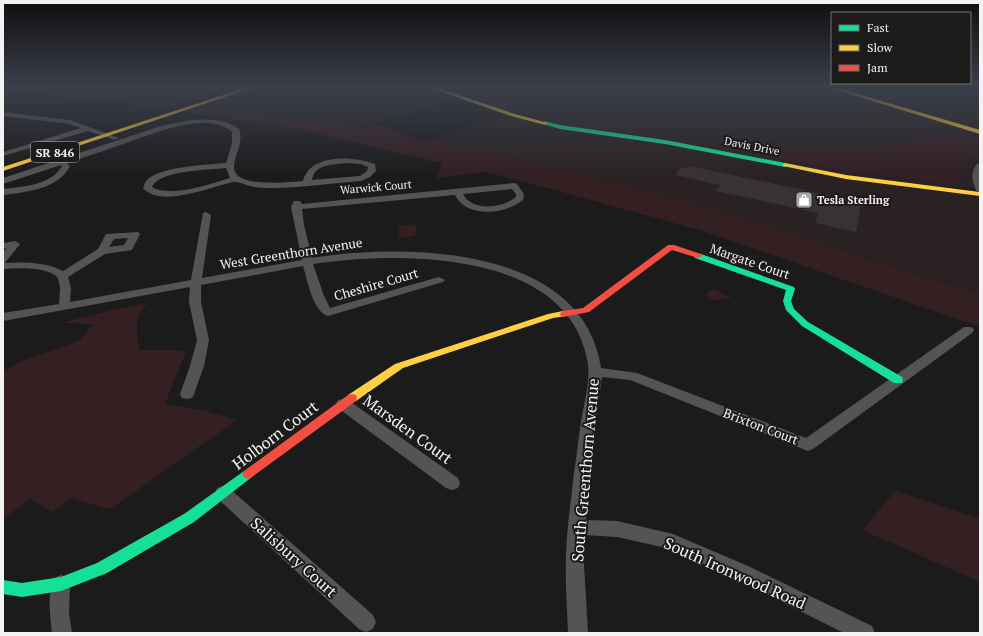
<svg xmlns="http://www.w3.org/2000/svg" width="983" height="636" viewBox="0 0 983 636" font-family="'PT Serif',serif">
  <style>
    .built { fill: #2a2222 }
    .green { fill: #341f23 }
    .building { fill: #383232 }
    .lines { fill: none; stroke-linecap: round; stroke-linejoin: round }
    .street { fill: #555454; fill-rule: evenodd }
    .fast { fill: #16e098; fill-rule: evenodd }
    .slow { fill: #ffcf43; fill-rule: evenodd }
    .jam { fill: #f24e42; fill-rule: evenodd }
    .labels { text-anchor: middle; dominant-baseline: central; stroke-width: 4; stroke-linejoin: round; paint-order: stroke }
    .far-street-label { font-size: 11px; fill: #f4f2f2; stroke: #1d1a1a }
    .far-poi-label { font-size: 11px; font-weight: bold; fill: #f4f2f2; stroke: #1d1a1a; text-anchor: start }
    .shield { fill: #1d1a1a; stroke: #b4b1b1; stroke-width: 1 }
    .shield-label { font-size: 12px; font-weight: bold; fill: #f4f2f2 }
    .street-label { font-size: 13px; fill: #f4f2f2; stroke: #1d1a1a }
    .near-street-label { font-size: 16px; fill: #f4f2f2; stroke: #1d1a1a }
  </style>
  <rect width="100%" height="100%" fill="#1c1b1b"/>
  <path class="built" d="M60,87H233L187,102Z
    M253,87H423L455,98L363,128L203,103Z
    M430,87H980V139H926L876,147L852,145L771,154L773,158L852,173L961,185L956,173L959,167L973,154L980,152V190L864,180L687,146L560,127Z
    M504,115L546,126L666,144L980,195V294L876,260L645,191L521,160L431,140Z"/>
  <path class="green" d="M3,87H60L183,101L163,108L78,98L3,91Z
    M203,103L363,128L379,124L424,142L431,140C503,156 575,172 645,191C758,222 869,258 980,294V327L703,231L529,183L484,172L436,178L442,163L306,131L202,115L183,110Z
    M926,139H980V152C970,156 961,163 956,173L961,185L852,173L773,158L771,154L852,145L876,147Z
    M417,224L415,236L399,238L398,226Z
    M713,289L732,298L714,300L705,295Z
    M148,303C133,315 137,334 139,350H173L186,351L165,404L203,410L237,420L110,509L71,498L53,512L30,499L3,519V371L24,360L79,341L93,324L64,323L65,322L113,310Z
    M895,491L980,519V582L862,530Z"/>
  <path class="building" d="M690,166L860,202L859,205H861L856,232L815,223L818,213L716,191L720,185L675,175L681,167L688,168Z"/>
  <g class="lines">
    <path class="street" d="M3,112L70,120L119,138L115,140L88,131L3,156V152L81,128L69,124L3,116Z
      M191,120C207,119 225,118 239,129C244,142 235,153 234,166C232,189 289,182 303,181C310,153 354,156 375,164L376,171L370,177L361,181C332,183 302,188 272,188C265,188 258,188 251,186C246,186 238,181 234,182C211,186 161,209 143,188C144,185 145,182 147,180C161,166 207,165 226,163L232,144V132C208,110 152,134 126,143C107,150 87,156 67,163L70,166C59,189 26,192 3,195V189C22,187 52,185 62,166L61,165L3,184V178L161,126ZM347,163L361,164L368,167L367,171L360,176L312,180C315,163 333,165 347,163ZM226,168L230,178C211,184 170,198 152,187C159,170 209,170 226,168Z
      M977,164H980V193L976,190C972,180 970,173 977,164Z
      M514,183L517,184L524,194L523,200C506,214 467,219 455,195L302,209L304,225L312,258C405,243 583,245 601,368L637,373L806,438L964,327H972L974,330L972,333L813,449L808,451L630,380L602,377L595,422L586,520L617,521L673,534L748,566L872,626L875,633H844L734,578L671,549L617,537L585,535L584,565L588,633H568C567,607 565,580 566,554C567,527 571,500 574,473C577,456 578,439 581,422C584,403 590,384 588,365C572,249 399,251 313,264L324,296L330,308L439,277L445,280L443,282L328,316C313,312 307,279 303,266L201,285V302L209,340L204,366L194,394L192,398L187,399L182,398L180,394L190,366L197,340L189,302L190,287L3,321V313L59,304L60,288L58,278C48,266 17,268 3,269V253L6,248L3,249V243L15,241L20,244L5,263C24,262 46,262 63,271L98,249L106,234L138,232L140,234L132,250L105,254L68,277L71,288L70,302L191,280L203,213L206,212L211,215L202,278L302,260L291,207L294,201H300L302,204ZM512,189L516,194V197C503,208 472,212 463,194ZM128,238L124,245L109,247L114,239Z
      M343,399L348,400L458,478L460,483L458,488L452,490L446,488L338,408L336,404L338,400Z
      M223,486L229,488L373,615L376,622L373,629L366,632L359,629L217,498L215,493L217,488Z
      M61,575L68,578L70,584L69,613L72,633H52C50,615 47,595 54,578Z"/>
    <path class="fast" d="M545,121L560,125L665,140L785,163L788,165L785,167L665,144L560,129L543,124L542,123Z
      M695,254H701L794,287L795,289L791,301L794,309L808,322L902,377L903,380L902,383H894L802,326L786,310L783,301L786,290L695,258L694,256Z
      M248,469L252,471L254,474L252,477L194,522L107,573L61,591L22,597L3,594V580L22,583L61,577L97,563L184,514L244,471Z"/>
    <path class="slow" d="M248,87H255L3,171V167Z
      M428,87H435L515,114L548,123L545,125L511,116Z
      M827,87H834L980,130V134Z
      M785,163L846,175L980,192V196L846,179L783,166V164Z
      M563,311L567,314L566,316L553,318L403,368L356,401H348L347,398L348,395L395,364L548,314Z"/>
    <path class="jam" d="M668,245H674L701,254L702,256L698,258L672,250L589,312L563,317L559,314L563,311L583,308Z
      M352,394L356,395L357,398L356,401L252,477L248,479L244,477L242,474L244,471L348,395Z"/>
  </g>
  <linearGradient id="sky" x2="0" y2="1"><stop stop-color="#0f0f0f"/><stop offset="0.49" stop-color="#3a3f4a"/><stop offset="1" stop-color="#3a3f4a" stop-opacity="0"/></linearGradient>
  <rect width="983" height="176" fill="url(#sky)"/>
  <defs>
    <g id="shop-square" transform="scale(0.9)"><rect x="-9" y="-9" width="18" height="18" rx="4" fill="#a8a7a7" stroke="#1d1a1a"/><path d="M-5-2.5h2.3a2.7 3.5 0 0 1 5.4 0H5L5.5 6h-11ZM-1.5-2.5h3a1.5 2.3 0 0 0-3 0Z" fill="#fff"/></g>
  </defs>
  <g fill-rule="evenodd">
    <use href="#shop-square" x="804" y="200"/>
  </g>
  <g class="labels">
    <g class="far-street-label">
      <text transform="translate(752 146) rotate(11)">Davis Drive</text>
      <text transform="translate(376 187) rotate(-5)">Warwick Court</text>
    </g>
    <g class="far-poi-label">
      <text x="817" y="200">Tesla Sterling</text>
    </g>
    <rect class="shield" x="31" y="142" width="48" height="20" rx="3"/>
    <g class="shield-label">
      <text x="55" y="152">SR 846</text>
    </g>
    <g class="street-label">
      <text transform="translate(291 253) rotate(-9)">West Greenthorn Avenue</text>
      <text transform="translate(750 261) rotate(19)">Margate Court</text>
      <text transform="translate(376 284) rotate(-16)">Cheshire Court</text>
      <text transform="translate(761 426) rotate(21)">Brixton Court</text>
    </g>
    <g class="near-street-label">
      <text transform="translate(408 429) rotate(36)">Marsden Court</text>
      <text transform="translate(275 435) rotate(-37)">Holborn Court</text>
      <text transform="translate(585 470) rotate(-85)">South Greenthorn Avenue</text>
      <text transform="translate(294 557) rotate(42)">Salisbury Court</text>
      <text transform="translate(735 573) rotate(24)">South Ironwood Road</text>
    </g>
  </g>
  <rect width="983" height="636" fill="none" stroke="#f4f2f2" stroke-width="8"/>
  <rect x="831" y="12" width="140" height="72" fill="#1d1a1a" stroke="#737070"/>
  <rect x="839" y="25" width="20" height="6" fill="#16e098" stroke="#737070"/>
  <text x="867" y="32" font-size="12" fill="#f4f2f2">Fast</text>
  <rect x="839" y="45" width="20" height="6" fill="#ffcf43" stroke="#737070"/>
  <text x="867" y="52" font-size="12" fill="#f4f2f2">Slow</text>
  <rect x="839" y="65" width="20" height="6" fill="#f24e42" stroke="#737070"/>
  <text x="867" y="72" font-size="12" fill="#f4f2f2">Jam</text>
</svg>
